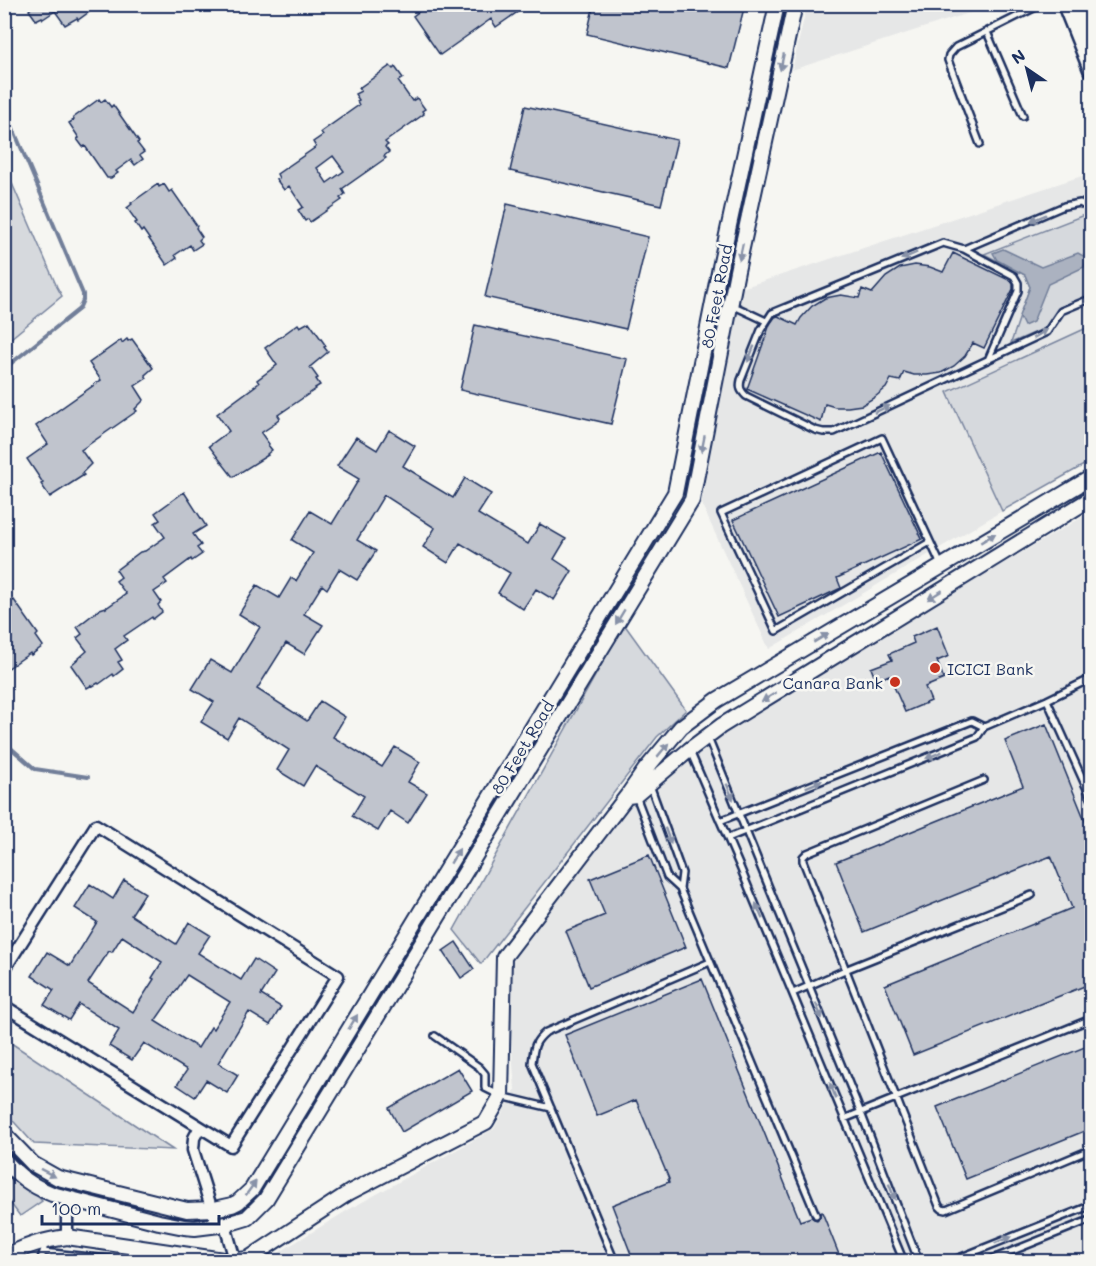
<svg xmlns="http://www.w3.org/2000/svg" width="1096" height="1266" viewBox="0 0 1096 1266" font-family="Mali,sans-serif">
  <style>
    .built { fill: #e6e7e7 }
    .green { fill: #d6d9dd; stroke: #78849e; stroke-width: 1.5 }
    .water { fill: #abb2c0; stroke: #717e99; stroke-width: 1.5 }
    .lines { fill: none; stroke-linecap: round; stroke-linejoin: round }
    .stream { stroke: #717e99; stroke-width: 4 }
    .building { fill: #c0c4cd; stroke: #1b2f5e; stroke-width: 1.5; fill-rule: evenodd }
    .service-casing { stroke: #1b2f5e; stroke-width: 10 }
    .minor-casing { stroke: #1b2f5e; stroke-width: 15 }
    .tertiary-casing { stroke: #1b2f5e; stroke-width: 18 }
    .primary-casing { stroke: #1b2f5e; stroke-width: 21 }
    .service { stroke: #f6f6f2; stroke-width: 5 }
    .minor { stroke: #f6f6f2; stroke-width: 10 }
    .tertiary { stroke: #f6f6f2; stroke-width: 14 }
    .primary { stroke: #f6f6f2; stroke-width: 16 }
    .oneway { fill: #8892a8 }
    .poi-dot { fill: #c8321e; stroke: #f6f6f2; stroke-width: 2 }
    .labels { text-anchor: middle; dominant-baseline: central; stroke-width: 5; stroke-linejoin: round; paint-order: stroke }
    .street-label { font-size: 16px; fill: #1b2f5e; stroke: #f6f6f2 }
    .poi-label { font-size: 16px; fill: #1b2f5e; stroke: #f6f6f2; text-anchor: start }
  </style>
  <rect width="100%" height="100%" fill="#f6f6f2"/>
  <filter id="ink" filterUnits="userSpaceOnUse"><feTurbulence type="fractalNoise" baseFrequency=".0167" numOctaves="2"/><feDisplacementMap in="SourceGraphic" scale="12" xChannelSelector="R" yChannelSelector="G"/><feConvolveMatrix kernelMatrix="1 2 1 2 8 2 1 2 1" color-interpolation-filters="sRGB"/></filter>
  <g filter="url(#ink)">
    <path class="built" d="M807,5V4L994,5L792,70Z
      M1091,173V326L947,392L1002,511L769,649L701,503L742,288Z
      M1091,512V1261H265L348,1210L494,1129L515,1090L507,985L514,948L629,803L740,717Z"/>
    <path class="green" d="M4,165L57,287L62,296L5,343Z
      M1084,215L1091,216V295L1060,307L1050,326L1011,343L1030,287L1025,275L984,254Z
      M1091,326V461L1002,511L947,392Z
      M624,624L686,710L657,737L481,964L454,930Z
      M5,1039L173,1150L34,1144L5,1112Z
      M4,1159L42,1201L20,1216L5,1196Z"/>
    <path class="water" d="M1003,249L1041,267L1078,253L1087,258L1084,267L1048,284L1033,322L1024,326L1019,316L1030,287L1025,275L997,260L993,253Z"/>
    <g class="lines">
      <path class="stream" d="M4,107L83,294V300L79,309L4,369
        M4,742L35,769L88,777"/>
    </g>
    <path class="building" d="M28,4H100L78,20L77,18L65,25L55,11L43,19L42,17L36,20L29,10L31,8Z
      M429,4H529L496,27L491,19L440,55L413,16Z
      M594,4H745L729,68L587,34Z
      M390,66L393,69L395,67L403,78L398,81L412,101L417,98L425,109L422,111L424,114L385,142L388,145L385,147L389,152L384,156L386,158L342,189L345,194L340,198L342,200L310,222L308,219L305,221L298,210L303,207L289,186L284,190L276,179L279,178L277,174L316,147L313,142L323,135L321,132L359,105L357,101L359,100L355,94L361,91L359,88ZM333,156L344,171L327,183L317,168Z
      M99,99L101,102L105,99L111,107L113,105L139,142L137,143L144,152L140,155L143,159L135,165L131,160L116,171L118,173L111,178H107L85,146L83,147L77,139L79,138L69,123L74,120L73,118Z
      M525,106L677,140L661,205L510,171Z
      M158,184L159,187L164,184L169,192L172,190L197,226L196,228L202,237L199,240L202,244L193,250L190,245L175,255L177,258L167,265L143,230L141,232L135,223L137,222L127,208L132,204L131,203Z
      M507,204L648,237L626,329L485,297Z
      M953,253L1011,281L1013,284V289L984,348L973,343L965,356L954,366L941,373L927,375H914L904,372L900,381L891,379L886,388L875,397L862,405L848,407H835L825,404L821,422L747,389L770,324L775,317L778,316L797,325L801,318L812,306L825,298L841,295L859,298L862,289L872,293L886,277L900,268L915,265L930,267L943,272Z
      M309,322L326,346L324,347L328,352L310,367L318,378L316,379L320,385L315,388L316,389L278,415L280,418L275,422L276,423L261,433L269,444L268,445L272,450L267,454L268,455L233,477L209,446L229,431L217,414L259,383L257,380L277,365L265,348L298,324L300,327Z
      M475,325L627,359L611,424L460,390Z
      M127,339L128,341L132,339L153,368L145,375L147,378L135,386L144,400L135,409L137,411L81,450L91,464L82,473L84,475L50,497L41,484L43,483L27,459L48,444L36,426L101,380L89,363L121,340L122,343Z
      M389,430L415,446L403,466L421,477L420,478L453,498L465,478L491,494L478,514L528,544L540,524L566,539L554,559L572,571L554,600L536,589L523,609L498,593L510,573L460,543L448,563L423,547L435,528L384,495L357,540L376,551L357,580L339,569L327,589L322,585L304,614L323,625L304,654L286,643L257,689L307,721L320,701L345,717L333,737L382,767L395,747L420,762L408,782L427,793L408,823L390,811L378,831L352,816L364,796L315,766L303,786L277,770L289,750L239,718L227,738L201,722L214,702L192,689L210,660L232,673L244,653L260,627L239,614L257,585L279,598L291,578L296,581L313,553L292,540L310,511L332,524L346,501L359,479L337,466L356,437L377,450Z
      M881,452L922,539L837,578L841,588L779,617L733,520Z
      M184,492L206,526L193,534L201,545L197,548L202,554L192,561L191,559L164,579L167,583L154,592L161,602L158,605L162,612L153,619L152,617L124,636L127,640L115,649L122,660L118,662L123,669L114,676L113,674L99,684L98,683L93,686L92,685L87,688L71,665L87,651L77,638L82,634L77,627L100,609L106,607V608L126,594L116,581L121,577L116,570L140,552L145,551L165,537L155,523L160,520L155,513Z
      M4,590L12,601L14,600L38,634L36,636L43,646L31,655L30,653L4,671Z
      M937,626L949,656L937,661L944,679L925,687L931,701L905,712L889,675L876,681L871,668L892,660L889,654L914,643L912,637Z
      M1046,724L1088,828L1092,826V983L913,1055L885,985L1072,908L1051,856L864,932L836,862L1023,786L1005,741Z
      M649,855L686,947L589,987L566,931L605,915L590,879Z
      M124,880L145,893L131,915L176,944L189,922L210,935L198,953L241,980L254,959L275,973L261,995L281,1007L270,1025L249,1012L218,1063L238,1075L227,1093L206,1080L195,1097L177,1085L187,1070L144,1043L132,1060L109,1046L119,1030L79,1004L69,1020L44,1005L54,990L32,976L47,952L70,966L97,922L75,908L90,884L113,899ZM122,936L162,962L152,978L154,979L133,1012L88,983L109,951L112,952ZM187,975L230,1002L213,1029L211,1027L198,1048L155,1021Z
      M456,942L474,969L461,978L443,951Z
      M702,979L800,1221L811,1217L814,1219L817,1220L820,1217V1213L822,1212L842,1262H665L664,1258L654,1262H634L612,1205L669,1182L668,1179H669L636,1100L597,1116L565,1035Z
      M1092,1044V1128L966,1179L937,1107Z
      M458,1068L472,1091L402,1132L389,1108Z"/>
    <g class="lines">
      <g class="service-casing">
        <path id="service" d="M987,32L1023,116
          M980,144L948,60L949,55L956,47L1042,4
          M964,249L1064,206L1080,203L1092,210
          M732,305L766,321
          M988,360L1018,291V283L1014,276L964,249L943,243L772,313L761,330L741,380C739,388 741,391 746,396L815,430L823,432H834L1047,332L1061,311L1092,298
          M930,542L776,631L721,513L882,438L941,565
          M1047,700L1092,800
          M708,738L861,1113L919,1262
          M690,751L740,867L904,1262
          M984,780L807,853L803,857V861L939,1206L942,1209L946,1210L1092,1149
          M650,785L682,873L680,889
          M636,796L667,877L680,889L816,1215
          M720,821L972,721L984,727
          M728,838L977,737L984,727L1047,700L1092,678
          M793,993L845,970L1032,895
          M435,1036L479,1067L485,1074V1088L501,1096L551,1108
          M844,1119L1091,1019
          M43,1252L136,1262
          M40,1262L44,1249
          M615,1262L532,1063C534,1047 534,1042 546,1032L710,962
          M949,1262L1092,1205
          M985,1262L1092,1219"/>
      </g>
      <g class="minor-casing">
        <path id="minor" d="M4,970L96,825L338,976L231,1146L4,1006
          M200,1127L194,1138L193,1150L217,1226
          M67,1199V1237
          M225,1225L235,1260"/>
      </g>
      <g class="tertiary-casing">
        <path id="tertiary" d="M628,796L636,795L689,750L721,726L1092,498
          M4,1134L33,1164L58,1178L187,1210L214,1209L232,1205L238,1202L252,1189L675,493L720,267L777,4
          M4,1160C20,1177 30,1185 52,1194L159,1222L184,1227L195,1228L227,1224L247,1218L266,1199L692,500L737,271L795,4
          M4,1258C23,1246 45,1240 67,1237L230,1261L248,1259L350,1192L486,1122L501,1096L504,957L627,796L645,770L681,727L717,700L1092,477"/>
      </g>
      <g class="primary-casing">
        <path id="primary" d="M1066,4L1092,69
          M1082,4L1092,26"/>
      </g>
      <use href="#service" class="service"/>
      <use href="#minor" class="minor"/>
      <use href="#tertiary" class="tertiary"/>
      <use href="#primary" class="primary"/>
    </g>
    <defs><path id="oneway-solid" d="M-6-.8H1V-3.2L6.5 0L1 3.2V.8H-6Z" transform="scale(1.5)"/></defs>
    <g class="oneway">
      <use href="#oneway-solid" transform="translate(782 62) rotate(102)"/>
      <use href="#oneway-solid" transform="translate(1038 218) rotate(157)"/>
      <use href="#oneway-solid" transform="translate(741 252) rotate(102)"/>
      <use href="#oneway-solid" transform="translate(909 256) rotate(157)"/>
      <use href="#oneway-solid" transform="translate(1040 334) rotate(-31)"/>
      <use href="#oneway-solid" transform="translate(751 354) rotate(112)"/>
      <use href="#oneway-solid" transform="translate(882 409) rotate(-25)"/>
      <use href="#oneway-solid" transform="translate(703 444) rotate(101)"/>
      <use href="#oneway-solid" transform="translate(988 538) rotate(-31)"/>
      <use href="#oneway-solid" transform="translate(935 595) rotate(148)"/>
      <use href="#oneway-solid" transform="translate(620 617) rotate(121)"/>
      <use href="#oneway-solid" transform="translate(821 638) rotate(-31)"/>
      <use href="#oneway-solid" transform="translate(769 697) rotate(148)"/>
      <use href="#oneway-solid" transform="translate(663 750) rotate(-50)"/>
      <use href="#oneway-solid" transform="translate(934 755) rotate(158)"/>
      <use href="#oneway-solid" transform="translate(814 784) rotate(-22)"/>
      <use href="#oneway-solid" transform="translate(730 792) rotate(68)"/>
      <use href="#oneway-solid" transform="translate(668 836) rotate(70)"/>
      <use href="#oneway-solid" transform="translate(455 856) rotate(-59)"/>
      <use href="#oneway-solid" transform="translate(759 911) rotate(-113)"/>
      <use href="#oneway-solid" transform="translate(819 1011) rotate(68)"/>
      <use href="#oneway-solid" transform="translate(353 1022) rotate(-59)"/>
      <use href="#oneway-solid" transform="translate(833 1091) rotate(-112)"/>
      <use href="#oneway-solid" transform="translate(48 1173) rotate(27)"/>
      <use href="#oneway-solid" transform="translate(251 1188) rotate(-54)"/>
      <use href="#oneway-solid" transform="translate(892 1192) rotate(69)"/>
      <use href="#oneway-solid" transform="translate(1003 1240) rotate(-22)"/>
    </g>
  </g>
  <g class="poi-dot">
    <circle cx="935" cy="668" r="6"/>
    <circle cx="895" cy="682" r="6"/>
  </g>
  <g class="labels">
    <g class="street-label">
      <text transform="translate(716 296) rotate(-79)">80 Feet Road</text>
      <text transform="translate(522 747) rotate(-59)">80 Feet Road</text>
    </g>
    <g class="poi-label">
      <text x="947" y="668">ICICI Bank</text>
      <text x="883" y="682" text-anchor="end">Canara Bank</text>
    </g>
  </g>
  <rect width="1096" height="1266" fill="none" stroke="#f6f6f2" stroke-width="24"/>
  <rect x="12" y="12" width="1072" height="1242" fill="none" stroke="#1b2f5e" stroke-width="2" filter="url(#ink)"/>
  <g transform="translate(1027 69) rotate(325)" stroke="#f6f6f2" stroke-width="4.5" paint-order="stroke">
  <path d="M0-4.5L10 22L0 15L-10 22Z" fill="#1b2f5e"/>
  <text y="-9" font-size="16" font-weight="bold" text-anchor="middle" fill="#1b2f5e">N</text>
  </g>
  <path d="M42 1215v9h177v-9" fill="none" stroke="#1b2f5e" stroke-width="3"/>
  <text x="51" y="1215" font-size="18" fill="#1b2f5e" stroke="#f6f6f2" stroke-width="4.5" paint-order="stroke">100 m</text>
</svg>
